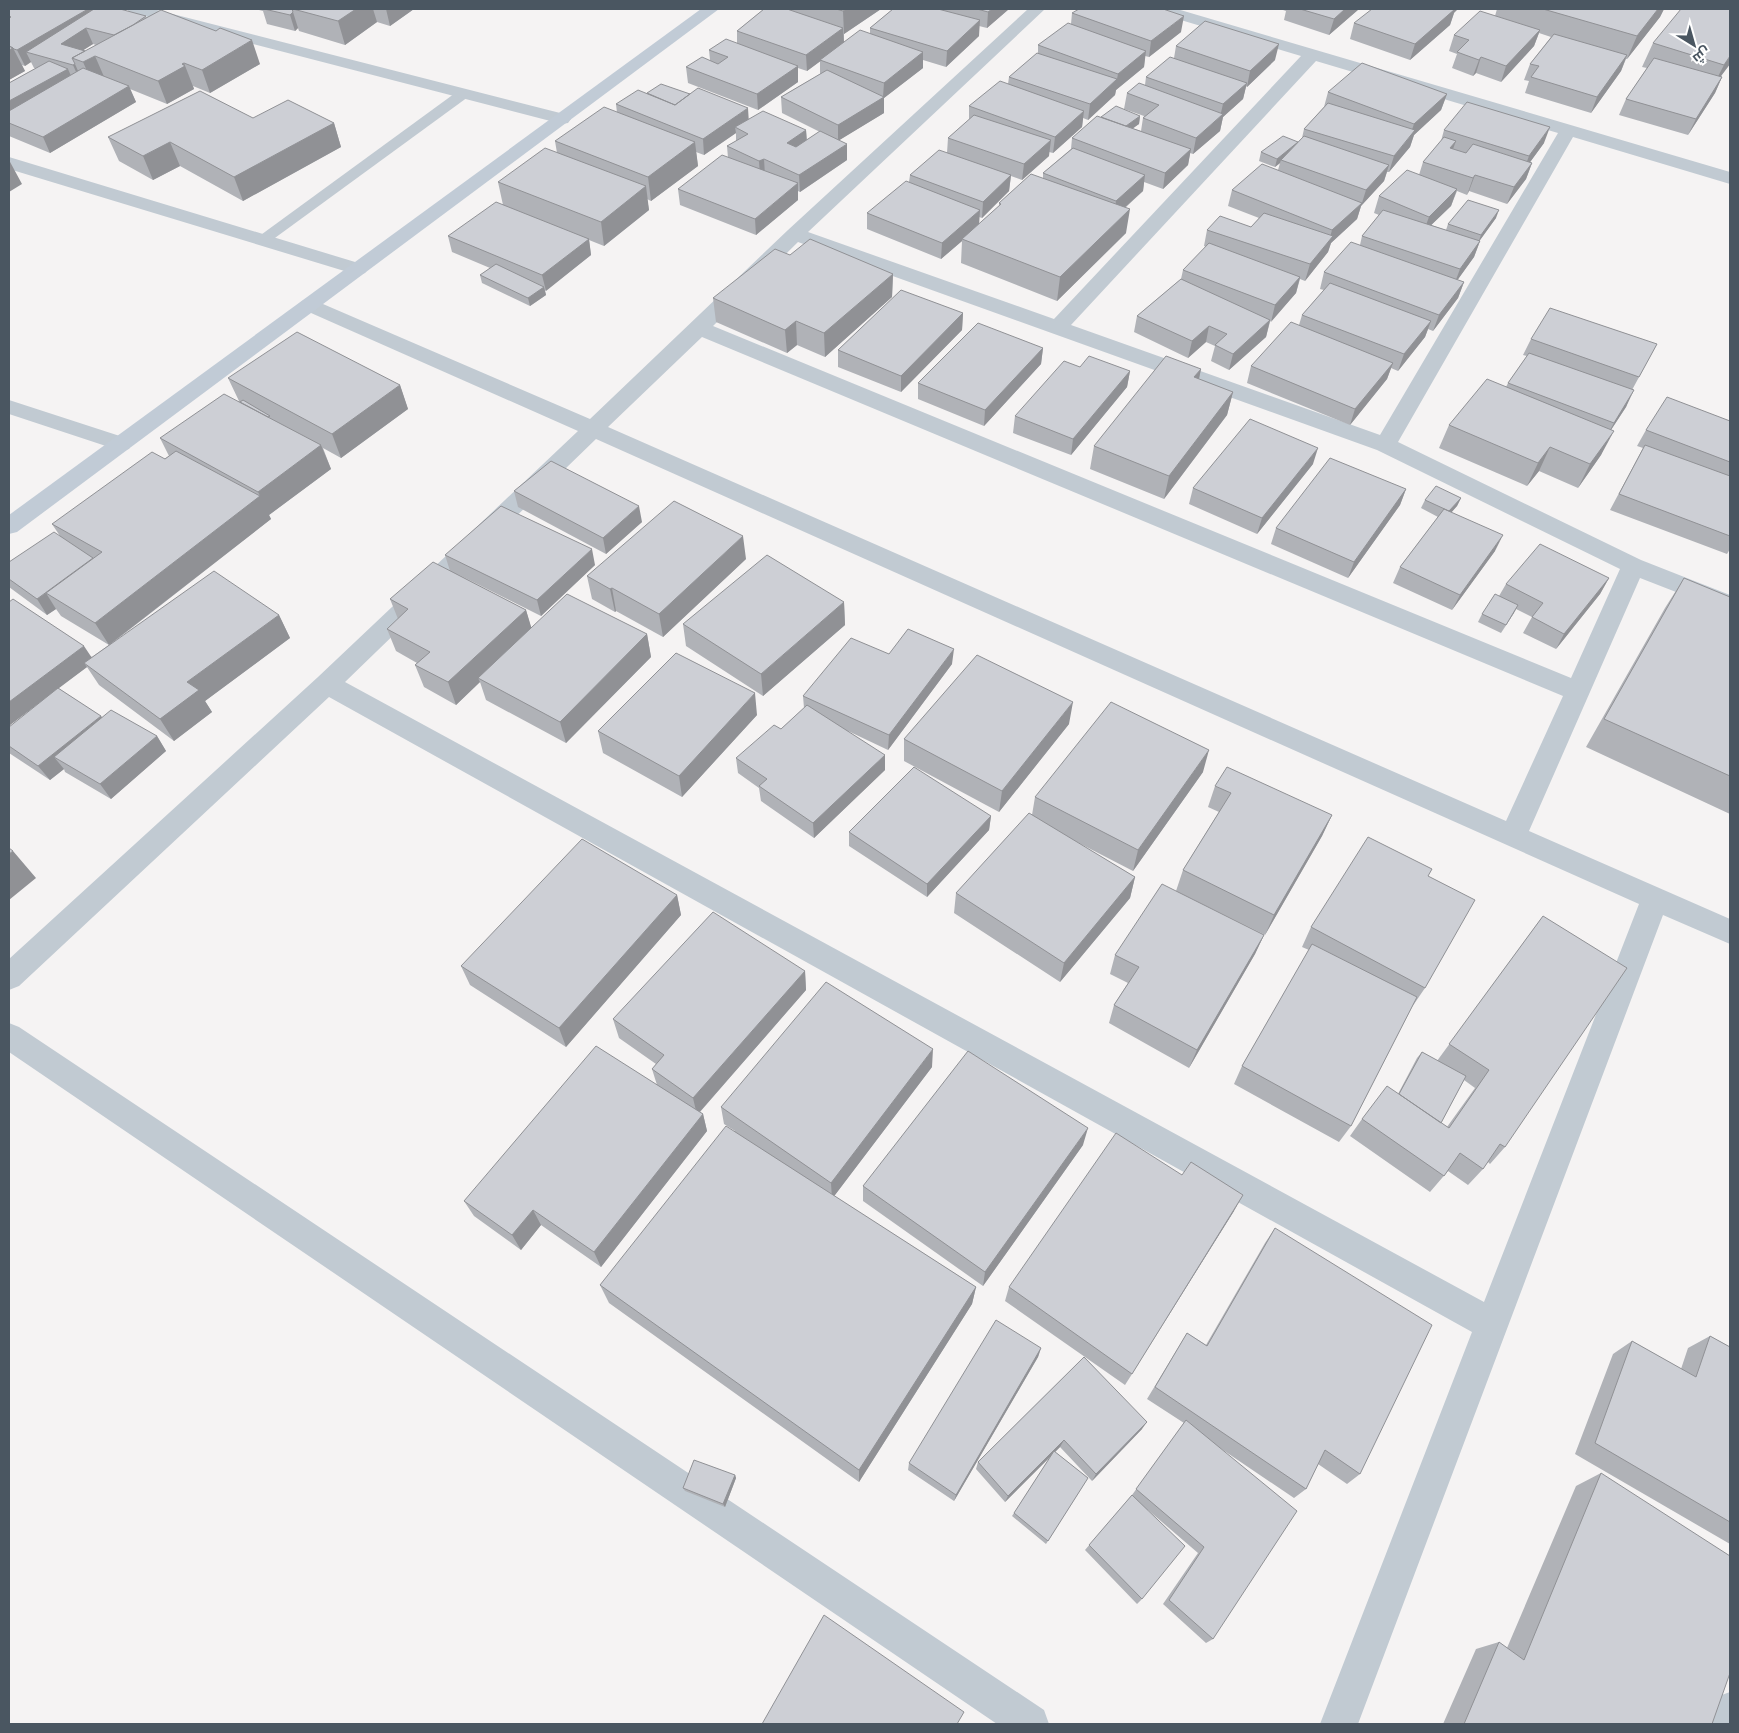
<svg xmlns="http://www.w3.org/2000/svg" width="1739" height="1733" viewBox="0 0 1739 1733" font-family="Raleway,Cairo,sans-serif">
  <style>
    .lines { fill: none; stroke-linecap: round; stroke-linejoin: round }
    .lane { fill: #c1cad2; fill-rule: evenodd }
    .street { fill: #c1cad2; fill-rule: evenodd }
    .secondary { fill: #c1cbd6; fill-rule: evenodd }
    .wall { fill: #b0b2b7; fill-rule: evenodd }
    .shaded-wall { fill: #909195 }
    .building { fill: #cdcfd5; stroke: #909195 }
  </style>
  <rect width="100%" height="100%" fill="#f5f3f3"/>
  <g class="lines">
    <path class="lane" d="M463,90L468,91L469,94L468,97L268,243H258L256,240L258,237L458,91Z"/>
    <path class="street" d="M127,9H153L568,115L571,119L568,123L562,124L129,12Z
      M1028,9H1045L808,232L1054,319L1301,56L1154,12L1152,9H1177L1730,172V184L1573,137L1398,442L1641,560L1730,595V613L1640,578L1529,831L1730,919V944L1663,915L1358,1724H1320L1472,1332L329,697L19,986L9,990V959L318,677L578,431L302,309L299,305L302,301L309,299L316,301L590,419L788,230ZM1316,61L1558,133L1380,435L1071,325ZM798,242L1377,450L1620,569L1571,678L713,326ZM702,337L1563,696L1506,821L608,427ZM596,439L1639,904L1484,1302L345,682Z
      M9,157L365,265L368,269L365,273L358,275L351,273L9,169Z
      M9,400L129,439L132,444L129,449L121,451L9,414Z
      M9,1023L19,1027L1044,1710L1049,1724H997L9,1052Z
      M1730,1692V1724H1708L1716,1697Z"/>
    <path class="secondary" d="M701,9H719L17,532L9,534V515Z"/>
  </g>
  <path class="wall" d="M9,9L147,17L260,64L210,93L193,86L194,89L167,104L130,89L136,102L50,153L9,136V83L36,68H34L31,62L25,66L22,65L25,71L9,80ZM93,44L96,45L85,51L83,50Z
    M259,9H414L390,26L377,22L345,45L299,31L298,28L295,31L267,24L263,11L259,10Z
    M764,9H881L844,34V43L870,34V28L893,9H1009L987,28L979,26V36L946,67L923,60V68L884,98V113L839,140L847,160L800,192L798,191V200L756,235L680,205L678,189L728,158L727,146L736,141V133L704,155L696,152L698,166L651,201L647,199L649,210L604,246L589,240L591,255L545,291L546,295L530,306L482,283L480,275L490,268L452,252L448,236L503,205L498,182L557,153L555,141L617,113L616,104L647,93L749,119L806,130L807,140L820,132L782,113L781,97L820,74V61L807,71L798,68V82L758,110L688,83L686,67L710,60L709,50L737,44V31Z
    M1280,9H1359L1329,35L1284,20L1286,11Z
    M1497,9H1664L1660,17L1627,59H1626L1621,71L1591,113L1525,93L1529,81L1524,80L1530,64L1551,37L1539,33L1534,46L1501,82L1476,73L1473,76L1452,68L1457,54L1449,51L1454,35L1495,16Z
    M1072,13L1181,32L1149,57L1145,56L1144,67L1116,90L1115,95L1088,120L1083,118L1082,127L1053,153L1049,152V156L1022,180L1011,176L1009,191L982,218L979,217V224L999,206V203L1043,178V173L1071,149L1072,138L1101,117L1140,116L1139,124L1132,128L1141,131L1143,118L1144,116L1124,109L1127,93L1145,85L1146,77L1174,58L1176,46L1275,60L1247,87L1246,86L1243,99L1223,117L1220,131L1193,154L1190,153L1188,165L1163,189L1144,182L1143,191L1125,208L1126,233L1057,301L961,263L962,241L941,259L867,229V213L909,182L910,175L947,153L948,138L969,120V106L1008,84L1009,77L1038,53V45L1071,24Z
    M1454,13L1450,25L1410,60L1350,39L1354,23Z
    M1653,43L1730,64L1721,76L1722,77L1715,93L1688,135L1619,115L1626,99L1647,68L1642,67Z
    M1328,92L1447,94L1441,110L1414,135L1410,147L1389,172H1387L1384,181L1361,206L1357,219L1331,243L1328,252L1305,281L1300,279L1296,293L1270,322L1266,337L1229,370L1211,361L1215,346L1206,342L1188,358L1134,332L1137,316L1181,279L1183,270L1206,247L1204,246L1207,230L1251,227L1259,218L1228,206L1232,190L1278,170L1280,163L1275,167L1259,161L1261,152L1298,142L1302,138L1304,129L1324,107Z
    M253,118L334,123L341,147L243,201L180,166L153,180L119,161L108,137Z
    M1444,130L1544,143L1530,162L1532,163L1526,179L1507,204L1469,191L1467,195L1457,191L1451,206L1431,225L1446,230L1448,224L1496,218L1479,241H1480L1474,257L1457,280L1464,282L1458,298L1433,331L1428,329L1425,337L1398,371L1391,368L1387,379L1350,425L1247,383L1251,366L1299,325L1302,315L1324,290L1320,289L1324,272L1360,245L1362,236L1379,215L1374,213L1379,196L1419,175L1423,162L1441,141Z
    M790,255L893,274L892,297L825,357L797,345L787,353L716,322L713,298Z
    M963,313L962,330L901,392L838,367V350Z
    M1531,339L1657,344L1632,390L1626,407L1611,430L1601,455L1578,488L1539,471L1527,486L1439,448L1449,425L1506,387L1508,383L1527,356L1523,355Z
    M1043,348L1041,364L984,426L918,399V383Z
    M1080,367L1130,371L1127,387L1071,455L1013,433L1015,416Z
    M1201,369L1199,379L1233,392L1227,415L1164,499L1090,469L1094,446Z
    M228,378L400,385L408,409L341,458L323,448L331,469L269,515L271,519L115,641L279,615L290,638L205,701L212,712L174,741L99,685L87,667L58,688L102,717L157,736L166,751L111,799L65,772L64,769L50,780L9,753V727L53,692L10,725L9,724V602L92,657L109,645L61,616L56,609L47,615L9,587V562L60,536L52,524L169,456L160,438L239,401Z
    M1730,421V549L1727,554L1610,510L1643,448L1637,446L1646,430Z
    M1313,464L1257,534L1189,504L1193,488Z
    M1406,489L1400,505L1348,578L1271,544L1276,528Z
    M514,491L642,522L606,554L518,507Z
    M1461,498L1457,506L1451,512L1495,551L1452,610L1393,583L1400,567L1438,517L1421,508L1425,500Z
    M445,555L595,565L541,616L455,573L526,610L531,628L647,634L651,657L566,743L486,700L480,682L456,705L424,687L415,665L417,663L396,651L387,629L398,619L390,599L450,571Z
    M746,559L663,637L616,611L615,612L592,599L587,576Z
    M1609,578L1600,594L1556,649L1523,633L1532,617L1516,609L1501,633L1478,622L1482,614L1499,596L1506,584Z
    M1684,578L1730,597V814L1586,747L1665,608Z
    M844,602L845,625L763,696L686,646L683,624Z
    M889,654L952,664L888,750L848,731L885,770L814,838L761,801L759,788L738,773L736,758L781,729L804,708L803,696Z
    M757,715L682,797L603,753L598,731Z
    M1069,724L999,812L904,761V739Z
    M1203,772L1133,871L1071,839L1135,877L1130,898L1060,982L954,913L956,893L1032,815L1035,797Z
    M1215,786L1332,815L1322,836L1265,935L1184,895L1264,935L1255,954L1189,1068L1109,1023L1114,1005L1128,983L1110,974L1115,955L1176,891L1183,870L1219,812L1208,807Z
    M991,816L989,830L927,897L849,846V832Z
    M1428,876L1425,988L1412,1007L1351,1126L1339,1142L1234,1084L1242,1066L1309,950L1302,947L1311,927Z
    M677,895L681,915L566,1047L470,985L461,966Z
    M1543,916L1505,1147L1490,1164L1488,1162L1483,1169L1468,1185L1448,1171L1430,1192L1350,1136L1362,1119L1398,1094L1417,1058L1422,1052L1437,1061ZM1464,1080L1475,1088L1447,1127L1441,1123Z
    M805,971L806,990L700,1112L703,1114L707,1131L601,1267L541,1225L521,1250L474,1216L464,1201L657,1085L652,1069L656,1064L619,1038L613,1019Z
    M932,1067L834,1196L976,1287L972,1304L859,1482L609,1303L600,1285L735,1131L724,1124L721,1107Z
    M1083,1145L983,1286L863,1201V1186Z
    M1182,1175L1234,1211L1125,1385L1005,1301L1009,1287Z
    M1275,1228L1360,1474L1347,1484L1318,1464L1306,1489L1294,1498L1220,1448L1213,1639L1206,1643L1163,1604L1198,1553L1148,1510L1142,1599L1137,1604L1085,1550L1132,1495L1184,1423L1147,1399L1187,1333L1206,1345L1265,1243Z
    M1710,1336L1730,1347V1544L1575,1454L1613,1354L1632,1341L1681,1369L1688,1348Z
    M1041,1348L1038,1357L954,1501L908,1470L909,1463Z
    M1084,1357L1142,1429L1092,1481L1060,1447L1055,1452L1088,1478L1046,1544L1012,1516L1051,1456L1005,1502L976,1469L978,1462Z
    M1601,1473L1712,1724H1443L1476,1649L1499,1642L1507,1648L1576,1486Z
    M735,1475L736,1478L725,1507L685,1491L683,1488Z"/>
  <path class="shaded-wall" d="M88,9H100L86,28L93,44L68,60L61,44L26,52L31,62L25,66L17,50Z
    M356,9H373L377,22L345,45L338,21Z
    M386,9H414L390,26Z
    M847,9H881L844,34L843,11Z
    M992,9H1009L987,28L988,12Z
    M1345,9H1359L1329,35L1334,19Z
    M1454,9H1458L1454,13L1450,25L1410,60L1415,44Z
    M1658,9H1664L1660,17L1627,59L1637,36Z
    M293,12L298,28L295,31L290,15Z
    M1184,16L1181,32L1149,57L1151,41Z
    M980,20L979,36L946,67L947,51Z
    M843,28L844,44L807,71L806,55Z
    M1540,30L1534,46L1501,82L1506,66Z
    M252,40L260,64L210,93L202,70Z
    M1279,44L1275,60L1247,87L1250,71Z
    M13,48L25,71L9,80V50Z
    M1146,51L1144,67L1116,90L1115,95L1088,120L1090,104L1117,79L1118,74Z
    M923,52V68L884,98V113L838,141V125L883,97L884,83Z
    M1627,55L1621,71L1591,113L1597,97Z
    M95,56L105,79L94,86L83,62Z
    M1730,56V64L1712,88L1724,65Z
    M1481,57L1476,73L1473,76L1479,60Z
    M184,63L194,89L167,104L158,81Z
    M75,64L82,80L80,81L73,65Z
    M798,66V82L758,110L757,94Z
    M68,69L75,85L9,121V101Z
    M1722,77L1715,93L1688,135L1696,119Z
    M1247,83L1243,99L1223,117L1220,131L1193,154L1196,138L1220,117L1223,104Z
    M129,86L136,102L50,153L43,137Z
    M1447,94L1441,110L1414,135L1410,147L1389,172L1394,156L1409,138L1414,124Z
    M748,108L749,124L735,127L736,133L704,155L703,139Z
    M1084,111L1082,127L1053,153L1055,137Z
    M1140,116L1139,124L1124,135L1125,127Z
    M334,123L341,147L243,201L234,177Z
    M1550,127L1544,143L1523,172L1529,156Z
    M806,130L807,147L788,159L787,143Z
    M1051,140L1049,156L1022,180L1024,164Z
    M1456,141L1450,157V148Z
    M170,142L180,166L153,180L143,156Z
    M695,142L698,166L651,201L648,177Z
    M1298,142L1281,160L1280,163L1275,167L1277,159Z
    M847,144V160L800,192L799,175Z
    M1191,149L1188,165L1163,189L1165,173Z
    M764,159L765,175L760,177L759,161Z
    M9,160L22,184L9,192Z
    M1532,163L1526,179L1507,204L1514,187Z
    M1389,165L1384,181L1361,206L1366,190Z
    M1011,175L1009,191L982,218L983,202Z
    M1145,175L1143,191L1114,217L1116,201Z
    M1475,175L1469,191L1467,195L1473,178Z
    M798,183V200L756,235L755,219Z
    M646,186L649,210L604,246L601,222Z
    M1457,189L1451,206L1423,233L1429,217Z
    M1362,203L1357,219L1331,243L1328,252L1305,281L1310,264L1329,241L1332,230Z
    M1130,209L1126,233L1057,301L1060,277Z
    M980,210L979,226L962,239V241L941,259L942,243Z
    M1499,210L1496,218L1478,243L1481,235Z
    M589,239L591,255L546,291L542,275Z
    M1480,241L1474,257L1454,285L1460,269Z
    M893,274L892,297L825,357L824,333Z
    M1300,277L1296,293L1271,322L1275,305Z
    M1464,282L1458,298L1433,331L1439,315Z
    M544,287L546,295L530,306L528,298Z
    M963,313L962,330L901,392V376Z
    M1270,320L1266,337L1229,370L1233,354Z
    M796,321L797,345L787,353L785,330Z
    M1431,321L1425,337L1398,371L1404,354Z
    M1209,326L1206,342L1188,358L1192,341Z
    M1043,348L1041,364L984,426L985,410Z
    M1393,363L1387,379L1350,425L1355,409Z
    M1201,369L1196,393L1194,377Z
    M1130,371L1127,387L1071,455L1073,439Z
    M400,385L408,409L341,458L332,434Z
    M1634,390L1626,407L1605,439L1614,423Z
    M1233,392L1227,415L1164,499L1169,476Z
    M1614,431L1601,455L1578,488L1590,464Z
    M321,445L331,469L269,515L271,519L109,645L95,623L260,496L258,492Z
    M1550,447L1539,471L1527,486L1538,463Z
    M1318,448L1313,464L1257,534L1262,518Z
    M1406,489L1400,505L1348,578L1354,562Z
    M1461,498L1457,506L1445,520L1448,512Z
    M639,506L642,522L606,554L603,538Z
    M1503,535L1495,551L1452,610L1460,595Z
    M743,536L746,559L663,637L659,614Z
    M592,549L595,565L541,616L537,600Z
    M1609,578L1600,594L1556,649L1564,634Z
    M612,588L616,611L615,612L610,589Z
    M46,593L56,609L47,615L37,599Z
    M844,602L845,625L763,696L761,674Z
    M1518,605L1514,613L1501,633L1506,625Z
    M526,610L533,633L478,678L480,682L456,705L448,682Z
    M279,615L290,638L205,701L212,712L174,741L160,719L187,682Z
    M647,634L651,657L566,743L560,722Z
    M84,646L94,661L84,663L87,667L10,725L9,723V702Z
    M954,649L952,664L888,750L889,735Z
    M755,693L757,715L682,797L679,776Z
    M1073,702L1069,724L999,812L1002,791Z
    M101,716L112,731L54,757L64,769L50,780L38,766Z
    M157,736L166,751L111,799L100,784Z
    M1209,750L1203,772L1133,871L1138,850Z
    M885,755V770L814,838L813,823Z
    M1332,815L1322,836L1265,935L1274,915Z
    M991,816L989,830L927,897V884Z
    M13,851L36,878L9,900V854Z
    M1135,877L1130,898L1060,982L1064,963Z
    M677,895L681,915L566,1047L559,1028Z
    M1264,935L1255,954L1189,1068L1197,1050Z
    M805,971L806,990L697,1115L693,1098Z
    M933,1049L932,1067L832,1199L831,1183Z
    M703,1114L707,1131L601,1267L594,1252Z
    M1088,1128L1083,1145L983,1286L985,1272Z
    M1243,1195L1234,1211L1125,1385L1132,1374Z
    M533,1210L541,1225L521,1250L512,1235Z
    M976,1287L972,1304L859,1482V1470Z
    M1041,1348L1038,1357L954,1501L956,1495Z
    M1147,1422L1142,1429L1092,1481L1096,1474Z
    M1064,1440L1060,1447L1005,1502L1008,1496Z
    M735,1475L736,1478L725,1507L723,1504Z"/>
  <path class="building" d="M10,9H88L17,50L14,49L13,48L9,46V18L11,17L9,16V10Z
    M94,9H120L146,16L133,25L114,35L86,28L61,44L85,51L72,58L75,64L73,65L26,52Z
    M264,9H292L293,12L290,15Z
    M293,9H356L338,21Z
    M764,9H787L843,28L806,55L737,31Z
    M836,9H847L843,11Z
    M893,9H938L980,20L947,51L870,28Z
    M977,9H992L988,12Z
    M1079,9H1163L1184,16L1151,41L1072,13Z
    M1300,9H1345L1334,19Z
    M1372,9H1455L1415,44L1354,23Z
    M1543,9H1658L1637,36Z
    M1681,9H1730V56L1724,65L1653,43Z
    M161,10L216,31L220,28L252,40L202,70L184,63L182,64L185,66L158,81L95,56L83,62L72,58Z
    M1480,11L1540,30L1506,66L1481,57L1479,60L1457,52L1469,40L1454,35Z
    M1205,21L1279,44L1250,71L1176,46Z
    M1068,23L1146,51L1118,74L1038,45Z
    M860,30L923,52L884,83L820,60Z
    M1554,34L1627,55L1597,97L1531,77L1539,66L1530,64Z
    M726,39L798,66L757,94L686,67L702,57L718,64L728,57L709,50Z
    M9,46L13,48L9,50Z
    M1037,53L1117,79L1090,104L1009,77Z
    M1170,57L1247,83L1223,104L1146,77Z
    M1654,58L1722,77L1696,119L1626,99Z
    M49,61L68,69L9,101V83Z
    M1362,63L1447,94L1414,124L1328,92Z
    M83,68L129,86L43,137L9,123V111Z
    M827,70L884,97L838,125L781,97Z
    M1000,81L1084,111L1055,137L969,106Z
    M1139,83L1223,114L1196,138L1143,118L1159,105L1127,93Z
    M661,84L690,94L675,105L647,93Z
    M698,88L748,108L703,139L616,104L638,90L675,105Z
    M200,91L253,118L288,100L334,123L234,177L170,142L143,156L108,137Z
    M1467,102L1550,127L1529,156L1444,130Z
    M1328,103L1415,130L1394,156L1304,129Z
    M1116,106L1140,116L1126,126L1101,117Z
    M604,107L695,142L648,177L555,141Z
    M763,111L806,130L787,143L796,147L820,131L847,144L799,175L764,159L759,161L727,146L748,134L735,127Z
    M974,115L1051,140L1024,164L948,138Z
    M1097,116L1191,149L1165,173L1072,138Z
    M1283,136L1298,142L1277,159L1261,152Z
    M1304,136L1389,165L1366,190L1281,160Z
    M1444,137L1456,141L1450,148L1466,153L1473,144L1532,163L1514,187L1475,175L1473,178L1423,162Z
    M545,148L646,186L601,222L498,182Z
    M1073,148L1145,175L1116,201L1043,173Z
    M939,150L1011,175L983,202L910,175Z
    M722,155L798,183L755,219L678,189Z
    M1262,164L1362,203L1332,230L1232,190Z
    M1407,170L1457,189L1429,217L1379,196Z
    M1031,174L1130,209L1060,277L962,239L1001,204L999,203Z
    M906,181L980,210L942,243L867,213Z
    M1468,200L1499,210L1481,235L1448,224Z
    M496,202L589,239L542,275L448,236Z
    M1383,210L1480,241L1460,269L1362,236Z
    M1264,213L1333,236L1310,264L1207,230L1220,216L1251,227Z
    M810,239L893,274L824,333L796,321L785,330L713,298L775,249L790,255Z
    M1351,242L1464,282L1439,315L1324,272Z
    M1209,243L1300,277L1275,305L1183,270Z
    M496,264L544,287L528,298L480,275Z
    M1181,279L1270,320L1233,354L1215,345L1227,334L1209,326L1192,341L1137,316Z
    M1330,283L1431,321L1404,354L1302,315Z
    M901,290L963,313L901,376L838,350Z
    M1550,308L1657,344L1639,377L1531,339Z
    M1291,322L1393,363L1355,409L1251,366Z
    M978,323L1043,348L985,410L918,383Z
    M297,332L400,385L332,434L228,378Z
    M1529,353L1634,390L1614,423L1508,383Z
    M1089,356L1130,371L1073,439L1015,416L1064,361L1080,367Z
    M1166,356L1201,369L1194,377L1233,392L1169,476L1094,446Z
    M1487,379L1614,431L1590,464L1550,447L1538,463L1449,425Z
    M224,394L321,445L258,492L160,438Z
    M1667,397L1730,421V462L1646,430Z
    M243,400L270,416L268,417L240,402Z
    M1250,419L1318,448L1262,518L1193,488Z
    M1645,445L1730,476V536L1619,494Z
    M176,451L260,496L95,623L46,593L102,552L52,524L152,452L165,459Z
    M1330,458L1406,489L1354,562L1276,528Z
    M551,461L639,506L603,538L514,491Z
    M1436,486L1461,498L1449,511L1425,500Z
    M674,501L743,536L659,614L612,588L610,589L587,576Z
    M501,506L592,549L537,600L445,555Z
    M1444,509L1503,535L1460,595L1400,567Z
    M54,532L93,558L37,599L9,579V562Z
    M1540,544L1609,578L1564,634L1532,617L1543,603L1506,584Z
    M767,555L844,602L761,674L683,624Z
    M433,562L526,610L448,682L415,665L430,652L387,629L408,609L390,599Z
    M214,571L279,615L187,682L199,690L160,719L84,663Z
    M1684,578L1730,597V776L1604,719Z
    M567,594L647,634L560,722L478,678Z
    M1495,594L1518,605L1506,625L1482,614Z
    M13,599L84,646L9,702V602Z
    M908,629L954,649L889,735L803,696L851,638L889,654Z
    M676,653L755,693L679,776L598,731Z
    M977,655L1073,702L1002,791L904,739Z
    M58,688L101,716L38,766L9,746V727Z
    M1111,702L1209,750L1138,850L1035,797Z
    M807,705L885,755L813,823L759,786L767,779L736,758L774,725L781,729Z
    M111,710L157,736L100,784L54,757Z
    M914,767L991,816L927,884L849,832Z
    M1227,767L1332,815L1274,915L1183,870L1231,793L1215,786Z
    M1029,813L1135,877L1064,963L956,893Z
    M1368,837L1432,869L1428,876L1475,900L1425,988L1311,927Z
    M582,839L677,895L559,1028L461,966Z
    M9,848L13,851L9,854Z
    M1162,884L1264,935L1197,1050L1114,1005L1139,967L1115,955Z
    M713,912L805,971L693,1098L652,1069L664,1055L613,1019Z
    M1543,916L1627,968L1505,1147L1500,1144L1483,1169L1460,1153L1444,1176L1362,1119L1387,1086L1449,1128L1489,1070L1449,1044Z
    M1312,944L1417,997L1351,1126L1242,1066Z
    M826,982L933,1049L831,1183L721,1107Z
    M596,1046L703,1114L594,1252L533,1210L512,1235L464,1201Z
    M968,1051L1088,1128L985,1272L863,1186Z
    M1422,1052L1466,1076L1441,1123L1399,1094Z
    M726,1126L976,1287L859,1470L600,1285Z
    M1116,1133L1182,1175L1191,1162L1243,1195L1132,1374L1009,1287Z
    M1275,1228L1432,1325L1360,1474L1325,1450L1306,1489L1155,1387L1187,1333L1207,1346Z
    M996,1320L1041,1348L956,1495L909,1463Z
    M1710,1336L1730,1347V1522L1595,1443L1632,1341L1696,1377Z
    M1084,1357L1147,1422L1096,1474L1064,1440L1008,1496L978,1462Z
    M1186,1420L1297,1511L1213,1639L1169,1600L1204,1547L1136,1489Z
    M1054,1451L1088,1478L1048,1541L1014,1513Z
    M694,1460L735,1475L723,1504L683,1488Z
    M1601,1473L1730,1556V1673L1712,1724H1464L1499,1642L1524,1660Z
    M1132,1495L1185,1546L1142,1599L1089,1545Z
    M824,1615L964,1712L957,1724H762Z"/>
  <rect width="1739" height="1733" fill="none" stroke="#4a5661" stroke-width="20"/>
  <g transform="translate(1694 45) rotate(143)" stroke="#ffffff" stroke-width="4" paint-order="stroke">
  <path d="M0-4L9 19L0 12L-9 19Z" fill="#4a5661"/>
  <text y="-8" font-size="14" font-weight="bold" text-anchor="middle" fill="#4a5661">ش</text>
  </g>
</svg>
